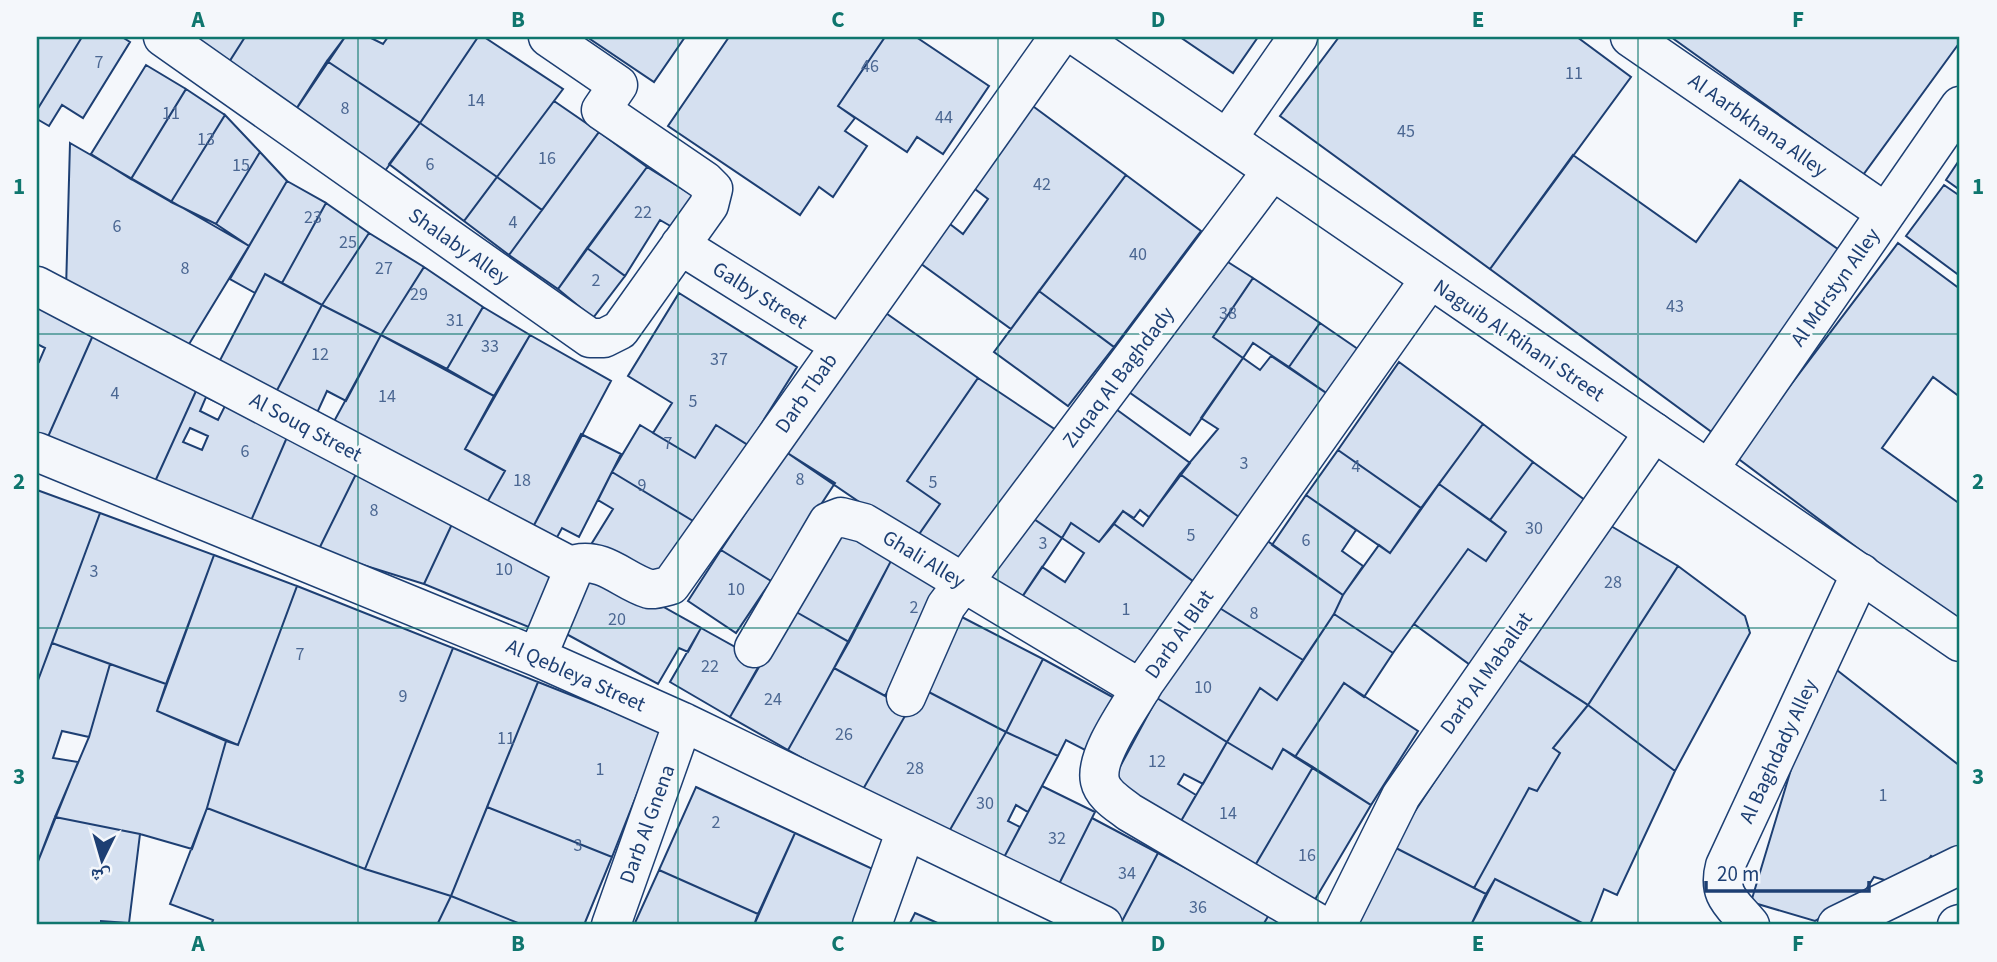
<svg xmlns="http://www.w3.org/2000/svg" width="1997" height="962" viewBox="0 0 1997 962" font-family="'Source Sans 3','Noto Naskh Arabic',sans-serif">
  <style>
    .building { fill: #d5e0f0; stroke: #1d3f73; stroke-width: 2; fill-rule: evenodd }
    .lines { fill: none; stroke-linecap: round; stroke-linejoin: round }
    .minor-casing { stroke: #1d3f73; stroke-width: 41 }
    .tertiary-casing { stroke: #1d3f73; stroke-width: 41 }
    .minor { stroke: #f4f7fb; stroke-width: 38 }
    .tertiary { stroke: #f4f7fb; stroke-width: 38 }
    .grid { fill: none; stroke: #0f766e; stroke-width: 2; stroke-opacity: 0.55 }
    .labels { text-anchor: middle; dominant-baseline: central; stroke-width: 5; stroke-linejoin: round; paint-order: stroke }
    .number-label { font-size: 18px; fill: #4b6792 }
    .street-label { font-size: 21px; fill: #1d3f73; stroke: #f4f7fb }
    .neatline { fill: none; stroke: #0f766e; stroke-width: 2.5 }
    .grid-label { font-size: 23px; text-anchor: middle; font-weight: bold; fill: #0f766e }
  </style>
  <rect width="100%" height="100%" fill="#f4f7fb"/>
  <path class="building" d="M37,37H82L37,110Z
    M82,37H122L130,42L83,118L62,105L49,126L37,119V110Z
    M174,37H245L224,70Z
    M245,37H345L293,114L224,70Z
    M345,37H369L383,44L388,37H478L420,123L327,61Z
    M478,37H484L563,89L497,177L420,123Z
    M587,37H685L654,82Z
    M729,37H885L838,106L855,118L845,131L867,146L833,197L819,187L800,215L668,126Z
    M885,37H916L989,86L943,154L917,137L907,152L838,106Z
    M1180,37H1258L1233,73Z
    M1339,37H1577L1631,77L1490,269L1280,116Z
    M1671,37H1960V42L1863,175Z
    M327,61L420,123L382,175L293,114Z
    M146,65L186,89L131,179L91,154Z
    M186,89L225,115L171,202L131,179Z
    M554,101L599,132L542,210L497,177Z
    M1030,104L1126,175L1011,329L913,258L942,218L963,234L988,199L971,186Z
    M225,115L260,152L216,224L171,202Z
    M420,123L497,177L464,221L389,164Z
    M599,132L647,167L558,289L509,255Z
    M70,143L249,246L183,354L66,290Z
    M260,152L287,181L249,246L216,224Z
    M1573,155L1696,242L1740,180L1842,252L1713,433L1490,269Z
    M1960,159V190L1946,180Z
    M647,167L700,200L679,231L660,220L625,276L587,248Z
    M1126,175L1201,231L1114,347L1039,291Z
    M497,177L542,210L509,255L464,221Z
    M287,181L326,203L282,283L265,274L255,293L230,279Z
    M1944,185L1960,196V276L1906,236Z
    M326,203L369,233L322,305L282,283Z
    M369,233L424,267L381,335L322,305Z
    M1898,243L1960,289V397L1933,377L1882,448L1960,504V625L1736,457Z
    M587,248L625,276L593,318L558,289Z
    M1220,257L1253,278L1213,337L1243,358L1190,435L1126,390Z
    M424,267L483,307L447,369L381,335Z
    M265,274L322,305L275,394L218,364Z
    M1253,278L1320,323L1289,367L1253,343L1243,358L1213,337Z
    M1039,291L1114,347L1068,406L994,352Z
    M679,293L797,367L748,445L716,425L695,458L653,433L672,403L628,376Z
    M37,302L94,333L47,439L37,434V361L39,362L45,348L37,344Z
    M322,305L381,335L346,401L327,391L317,413L275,394Z
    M483,307L530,335L494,396L447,369Z
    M883,311L978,378L907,481L940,504L915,540L786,452Z
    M1320,323L1368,356L1338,401L1289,367Z
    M94,333L201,380L153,486L47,439Z
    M381,335L494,396L465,449L505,471L485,506L332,425Z
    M530,335L611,381L532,529L485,506L505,471L465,449Z
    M1271,356L1338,401L1243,520L1180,474L1218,429L1201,418L1243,358L1260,370Z
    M1399,362L1483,424L1421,508L1338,450Z
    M978,378L1056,430L957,568L915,540L940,504L907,481Z
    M201,380L291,428L250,523L153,486ZM206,397L225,406L218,420L200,411ZM190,428L208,436L202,450L183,442Z
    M1109,404L1190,463L1149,517L1140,510L1134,518L1123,511L1099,542L1071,523L1062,538L1028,515Z
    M1483,424L1533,462L1490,520L1439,484Z
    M640,425L695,458L716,425L748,445L698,524L612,472Z
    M291,428L363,460L318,551L250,523Z
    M581,434L621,454L579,537L562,528L555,541L532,529Z
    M1338,450L1421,508L1390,553L1306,495Z
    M786,452L835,483L771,581L721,550Z
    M1533,462L1593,506L1473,667L1414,624L1468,549L1486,561L1506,532L1490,520Z
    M612,472L698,524L660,583L592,543L613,509L598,500Z
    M356,474L453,522L424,584L318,551Z
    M1180,474L1243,520L1197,584L1114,524L1123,511L1143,526Z
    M1439,484L1506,532L1486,561L1468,549L1393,653L1334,614L1343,595L1379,545L1390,553Z
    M37,490L100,513L37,683Z
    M1306,495L1356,530L1342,551L1363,566L1343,595L1272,545Z
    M100,513L214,555L166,684L52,643Z
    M1028,515L1062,538L1018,603L984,580Z
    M453,522L566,569L536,630L424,584Z
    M1071,523L1099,542L1114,524L1197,584L1132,678L1018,603L1042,567L1065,582L1084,553L1062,538Z
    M1611,526L1678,566L1588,705L1516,658Z
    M836,530L892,559L849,642L791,609Z
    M1262,537L1343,595L1334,614L1303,660L1218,607Z
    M721,550L771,581L736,633L688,601Z
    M214,555L297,586L238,745L157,711Z
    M892,559L943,586L885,696L834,668Z
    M1678,566L1745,616L1750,633L1675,771L1588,705Z
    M594,568L701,628L688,652L679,648L658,684L559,630Z
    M297,586L453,648L365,869L207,808L226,741L238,745Z
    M1218,607L1303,660L1277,700L1260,688L1227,742L1157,698Z
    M791,609L849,642L788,750L730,717Z
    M1334,614L1393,653L1364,697L1344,683L1295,757L1283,749L1272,769L1227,742L1260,688L1277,700Z
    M958,615L1043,659L1006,732L921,688Z
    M701,628L762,662L730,717L670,682Z
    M52,643L110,664L89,737L62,731L53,758L78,762L37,864V683Z
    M453,648L538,682L451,896L365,869Z
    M1516,658L1588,705L1553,748L1560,753L1537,791L1529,788L1474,888L1392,846Z
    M1043,659L1118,700L1087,751L1066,740L1058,756L1006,732Z
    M1824,660L1960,766V855L1949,869L1931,856L1915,877L1902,885L1874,877L1862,896L1815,921L1751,902Z
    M110,664L166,684L157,711L226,741L207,808L192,849L140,834L55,817L89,737Z
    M834,668L909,709L862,791L788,750Z
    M538,682L662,731L612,857L487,807Z
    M1344,683L1418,731L1371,805L1295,757Z
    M921,688L1006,732L947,835L862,791Z
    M1157,698L1227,742L1203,784L1184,774L1178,784L1196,795L1177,828L1108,789Z
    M1588,705L1675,771L1617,895L1604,889L1590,925H1586L1495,879L1486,894L1474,888L1529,788L1537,791L1560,753L1553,748Z
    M1006,732L1058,756L1028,812L1016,805L1008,821L1020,827L1001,863L947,835Z
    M1227,742L1272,769L1283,749L1313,767L1253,869L1177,828Z
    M1313,767L1371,805L1313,903L1253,869Z
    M1042,786L1095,812L1055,892L1001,863Z
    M696,787L795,833L758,914L659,870Z
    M487,807L612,857L584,925H523L451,896Z
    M207,808L365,869L451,896L437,925H211L213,920L170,904Z
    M55,817L140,834L129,923L101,921V925H37V864Z
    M1092,818L1158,853L1120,925L1055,892Z
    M795,833L877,871L855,925H754Z
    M1392,846L1486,894L1471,925H1351Z
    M1158,853L1270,913L1263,925H1120Z
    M659,870L758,914L754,925H634Z
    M1495,879L1586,925H1471Z
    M451,896L523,925H437Z
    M915,913L942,925H909Z
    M1270,913L1292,925H1263Z"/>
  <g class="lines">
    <g class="minor-casing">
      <path id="minor" d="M163,37L590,338H604L620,330L709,205L713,189L705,181L601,110L618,85L548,37
        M1630,37L1886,213
        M1227,139L1298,37
        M680,245L840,345
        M37,286L574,568
        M37,452L537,657L683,722L1103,925
        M1709,469L1960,106
        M754,648L828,522L841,517L864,523L1141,689
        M537,657L576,564C605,558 623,581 649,589C655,590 664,587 671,585L1059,37
        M906,697L946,606L1272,171
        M611,925L683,722
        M872,925L906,830
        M1321,925L1129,812C1119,804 1103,795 1100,781C1094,755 1132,705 1145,682L1430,279
        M1337,925L1401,796L1654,432
        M1750,925C1733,904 1717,896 1725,866L1861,573
        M1837,925L1960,865
        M1957,925L1960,924"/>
    </g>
    <g class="tertiary-casing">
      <path id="tertiary" d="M1078,37L1960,642"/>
    </g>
    <use href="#minor" class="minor"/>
    <use href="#tertiary" class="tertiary"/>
  </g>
  <path class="grid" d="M358,37V925M678,37V925M998,37V925M1318,37V925M1638,37V925M37,334H1960M37,628H1960"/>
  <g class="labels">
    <g class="number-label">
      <text x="99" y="62">7</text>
      <text x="870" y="66">46</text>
      <text x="1574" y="73">11</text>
      <text x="476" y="100">14</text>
      <text x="345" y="108">8</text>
      <text x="171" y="113">11</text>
      <text x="944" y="117">44</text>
      <text x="1406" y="131">45</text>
      <text x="206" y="139">13</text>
      <text x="547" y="158">16</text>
      <text x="430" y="164">6</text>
      <text x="241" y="165">15</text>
      <text x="1042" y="184">42</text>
      <text x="643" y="212">22</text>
      <text x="313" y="217">23</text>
      <text x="513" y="222">4</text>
      <text x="117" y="226">6</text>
      <text x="348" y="242">25</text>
      <text x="1138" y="254">40</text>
      <text x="185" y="268">8</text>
      <text x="384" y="268">27</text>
      <text x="596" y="280">2</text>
      <text x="419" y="294">29</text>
      <text x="1675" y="306">43</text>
      <text x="1228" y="313">38</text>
      <text x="455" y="320">31</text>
      <text x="490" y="346">33</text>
      <text x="320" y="354">12</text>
      <text x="719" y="359">37</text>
      <text x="115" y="393">4</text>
      <text x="387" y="396">14</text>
      <text x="693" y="401">5</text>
      <text x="668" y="443">7</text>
      <text x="245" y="451">6</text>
      <text x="1244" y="463">3</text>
      <text x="1356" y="466">4</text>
      <text x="800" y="479">8</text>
      <text x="522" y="480">18</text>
      <text x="933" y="482">5</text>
      <text x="642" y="485">9</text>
      <text x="374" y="510">8</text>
      <text x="1534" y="528">30</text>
      <text x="1191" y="535">5</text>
      <text x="1306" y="540">6</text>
      <text x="1043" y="543">3</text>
      <text x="504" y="569">10</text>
      <text x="94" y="571">3</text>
      <text x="1613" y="582">28</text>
      <text x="736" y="589">10</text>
      <text x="914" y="607">2</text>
      <text x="1126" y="609">1</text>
      <text x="1254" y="613">8</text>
      <text x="617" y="619">20</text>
      <text x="300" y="654">7</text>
      <text x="710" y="666">22</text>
      <text x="1203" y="687">10</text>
      <text x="403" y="696">9</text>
      <text x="773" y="699">24</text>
      <text x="844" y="734">26</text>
      <text x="506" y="738">11</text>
      <text x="1157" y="761">12</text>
      <text x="915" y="768">28</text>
      <text x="600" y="769">1</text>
      <text x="1883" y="795">1</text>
      <text x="985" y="803">30</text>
      <text x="1228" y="813">14</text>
      <text x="716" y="822">2</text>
      <text x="1057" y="838">32</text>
      <text x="578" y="845">3</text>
      <text x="1307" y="855">16</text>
      <text x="1127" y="873">34</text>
      <text x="1198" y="907">36</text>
    </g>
    <g class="street-label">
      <text transform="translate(1758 125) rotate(35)">Al Aarbkhana Alley</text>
      <text transform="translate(459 246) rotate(35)">Shalaby Alley</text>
      <text transform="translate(1835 287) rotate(-55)">Al Mdrstyn Alley</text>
      <text transform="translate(760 295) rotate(32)">Galby Street</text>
      <text transform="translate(1519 340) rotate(34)">Naguib Al Rihani Street</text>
      <text transform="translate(1118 377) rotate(-53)">Zuqaq Al Baghdady</text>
      <text transform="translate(806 393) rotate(-55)">Darb Tbab</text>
      <text transform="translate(306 427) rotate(28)">Al Souq Street</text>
      <text transform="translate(924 559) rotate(31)">Ghali Alley</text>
      <text transform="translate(1179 634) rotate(-55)">Darb Al Blat</text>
      <text transform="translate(1486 673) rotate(-55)">Darb Al Maballat</text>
      <text transform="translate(576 675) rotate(24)">Al Qebleya Street</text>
      <text transform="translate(1778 751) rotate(-65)">Al Baghdady Alley</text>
      <text transform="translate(647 824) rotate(-70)">Darb Al Gnena</text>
    </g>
  </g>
  <rect width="1997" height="962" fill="none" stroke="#f4f7fb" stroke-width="77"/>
  <g transform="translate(102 860) rotate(185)" stroke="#f4f7fb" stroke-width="5" paint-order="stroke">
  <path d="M0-5L12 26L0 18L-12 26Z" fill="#1d3f73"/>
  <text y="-10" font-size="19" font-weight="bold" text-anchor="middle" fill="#1d3f73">ش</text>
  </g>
  <path d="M1706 881v10h163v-10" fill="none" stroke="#1d3f73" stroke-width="3.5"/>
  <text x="1717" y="881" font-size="21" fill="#1d3f73" stroke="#f4f7fb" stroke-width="5" paint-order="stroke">20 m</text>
  <rect x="38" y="38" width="1920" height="885" class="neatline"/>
  <g class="grid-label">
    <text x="198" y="27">A</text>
    <text x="518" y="27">B</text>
    <text x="838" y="27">C</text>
    <text x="1158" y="27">D</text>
    <text x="1478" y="27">E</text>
    <text x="1798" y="27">F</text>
    <text x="19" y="194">1</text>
    <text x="1978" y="194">1</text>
    <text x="19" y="489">2</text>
    <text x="1978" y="489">2</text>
    <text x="19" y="784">3</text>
    <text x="1978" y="784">3</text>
    <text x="198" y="951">A</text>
    <text x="518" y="951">B</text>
    <text x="838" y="951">C</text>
    <text x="1158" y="951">D</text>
    <text x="1478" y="951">E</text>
    <text x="1798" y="951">F</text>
  </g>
</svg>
